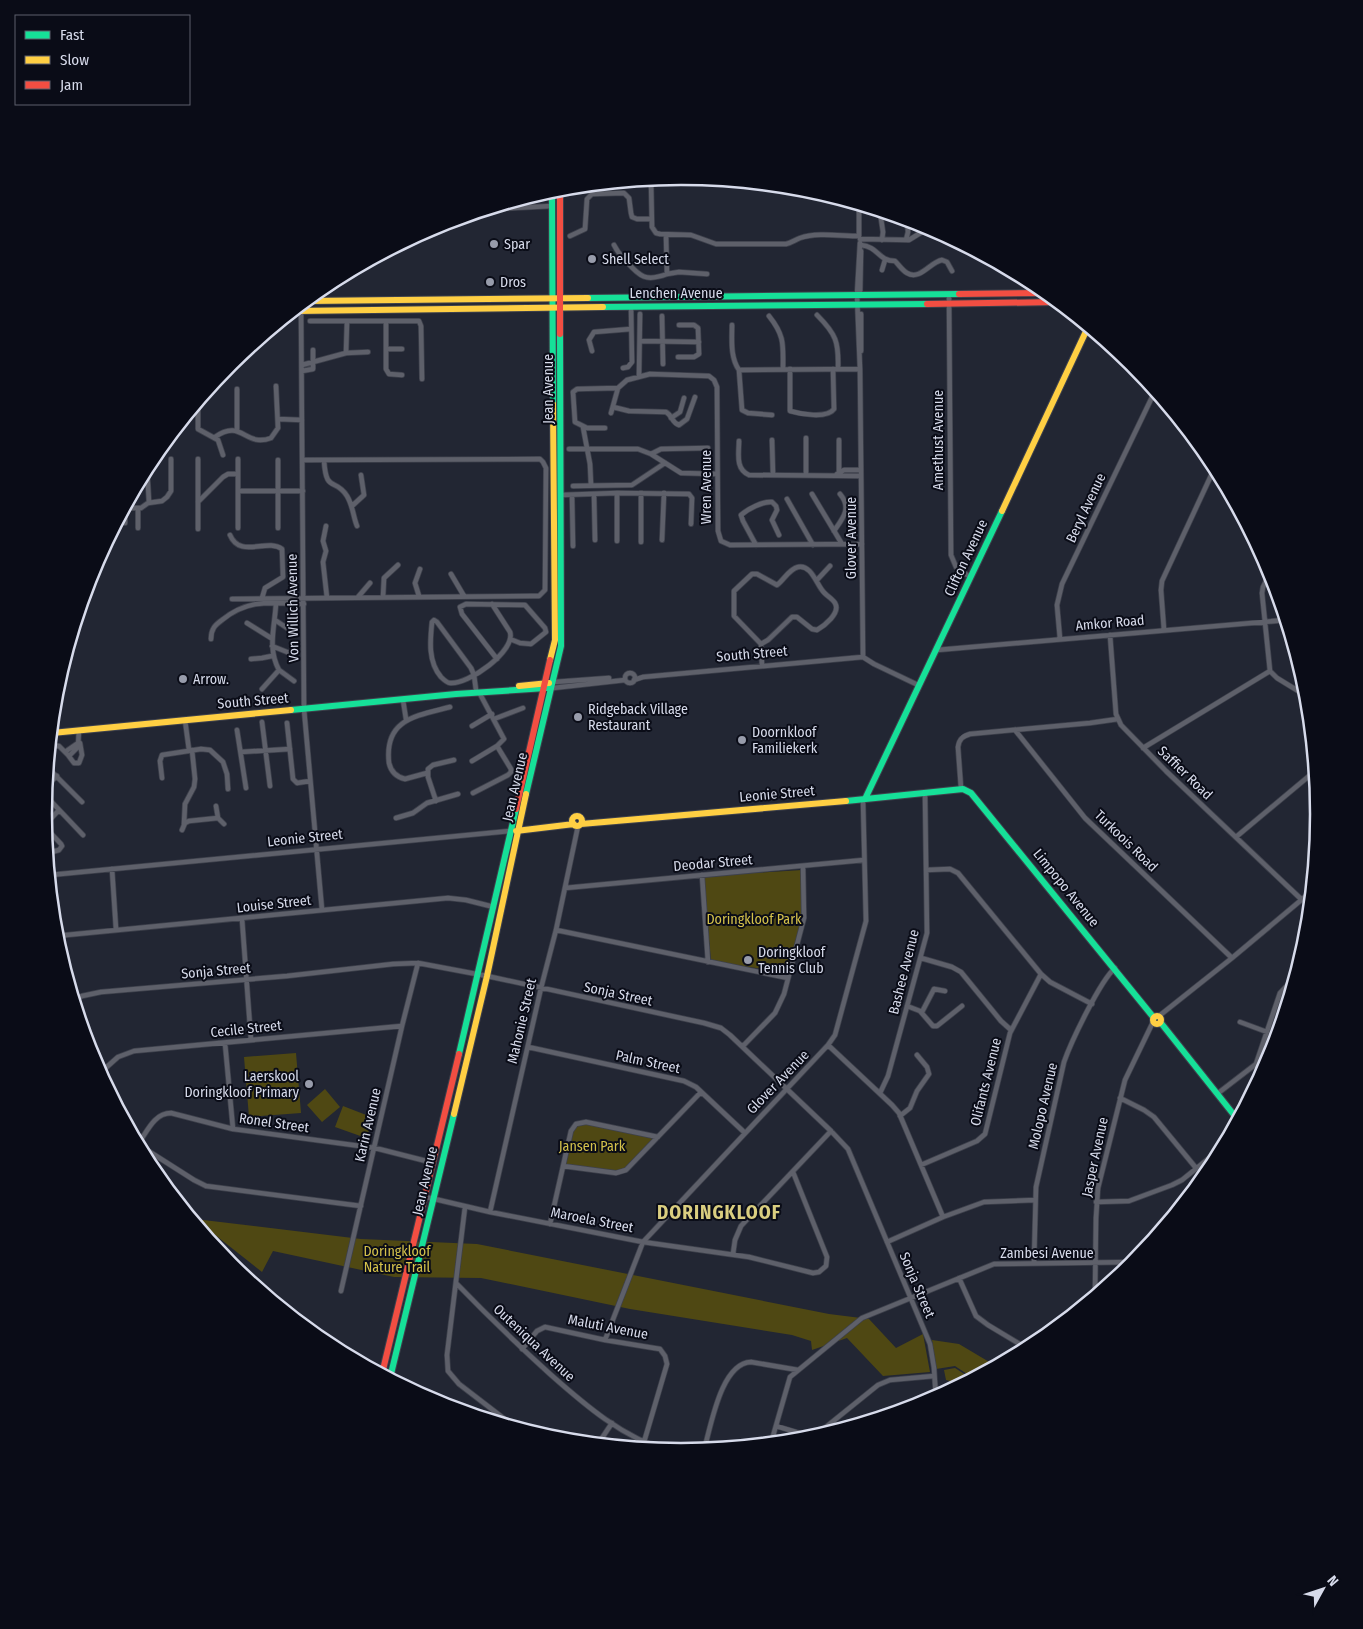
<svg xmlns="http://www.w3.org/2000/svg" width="1363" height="1629" viewBox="0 0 1363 1629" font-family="'Fira Sans Condensed',sans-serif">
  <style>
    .green { fill: #4f4813 }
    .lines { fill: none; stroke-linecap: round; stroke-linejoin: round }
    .street-casing { stroke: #3e414c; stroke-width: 6 }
    .fast-casing { stroke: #3e414c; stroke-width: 8 }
    .slow-casing { stroke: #3e414c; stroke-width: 8 }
    .jam-casing { stroke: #3e414c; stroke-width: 8 }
    .street { stroke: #5e606a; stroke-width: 4.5 }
    .fast { stroke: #16e098; stroke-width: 6 }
    .slow { stroke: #ffcf43; stroke-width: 6 }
    .jam { stroke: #f24e42; stroke-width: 6 }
    .poi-dot { fill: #989cab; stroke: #0a0c17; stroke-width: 2 }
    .labels { text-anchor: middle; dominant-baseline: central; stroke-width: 4; stroke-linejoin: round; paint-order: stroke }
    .poi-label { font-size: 14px; fill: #d7dbeb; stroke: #0a0c17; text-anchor: start }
    .street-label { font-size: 14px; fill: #d7dbeb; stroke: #0a0c17 }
    .park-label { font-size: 14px; fill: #d5c24b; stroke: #0a0c17 }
    .district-label { font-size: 19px; font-weight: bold; letter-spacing: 1px; fill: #dace80; stroke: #0a0c17 }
    .rim { fill: none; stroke: #d7dbeb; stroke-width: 2.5 }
  </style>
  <rect width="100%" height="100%" fill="#222633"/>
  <path class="green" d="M802,870L803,918L789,973L711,961L703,876Z
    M296,1053L301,1113L249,1117L244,1057Z
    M325,1089L340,1107L322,1122L307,1105Z
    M343,1106L374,1118L366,1138L335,1127Z
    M581,1121H586L655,1138L624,1170L616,1172L564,1165C566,1151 566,1127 581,1121Z
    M195,1219L361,1239L477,1244L829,1314L869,1319L896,1348L923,1334L930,1372L883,1376L847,1338L812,1350L811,1341L792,1335L630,1309L481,1278L394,1277L273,1251L262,1272Z
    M932,1340L959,1344L996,1366L973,1378L955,1366L936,1369Z
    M955,1368L972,1379L962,1384L946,1380L944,1370Z"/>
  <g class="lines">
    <g class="street-casing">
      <path id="street" d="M651,180L652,227L656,233L660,234L691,235L716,244H786C791,243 795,240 800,238C817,232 841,236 859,236
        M859,205V236
        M490,209L552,206
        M880,212L883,232L882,240
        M666,235L667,274L679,272L707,274
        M570,236L585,229L587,199L592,194L624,193L629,198L631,213L632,217L637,219H651
        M860,239L909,240L930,227
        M906,240L908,232L907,220
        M860,243L857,295L860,369L863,657L874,664L918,685
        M614,245C617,251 621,256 626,261C640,277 646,282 667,274
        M861,245C879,247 878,261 895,261C899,265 902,270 907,273C920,281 930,262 942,260L947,262L952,271
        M882,270L885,260
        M949,294L951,555L956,567L970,577
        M860,296L861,251
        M301,306L304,709L322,910
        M861,314V351
        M817,315C836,334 839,342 838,369
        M662,316L663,364
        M769,316C785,336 783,345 783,369
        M310,321H419L421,326L422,379
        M386,321V369L389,374L402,375
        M732,325C732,340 730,357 739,370
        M640,341L699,342
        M386,349H402
        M592,351L589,340L594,332L631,329
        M346,353L347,322
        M678,357H694L699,354L698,328L694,325H679
        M302,365L346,353L368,352
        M623,368L628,367L632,362L631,306
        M790,369V411C800,414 827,419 834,409L833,369
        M739,370L860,369
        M739,370L742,410L748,413L772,415
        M302,371L313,369V350
        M639,376L640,314
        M237,389V430
        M198,404V429L218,440L223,455
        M613,407L629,411L666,412C672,415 672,423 679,425L687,419L695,397
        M611,413L618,388L627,380L650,374L709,376L714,380L717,387L718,531L721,541L730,545L862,544
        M671,418L680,412L684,398
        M278,419L302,420
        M583,427L590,464L591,485
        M605,428H587L575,422L573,392L577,389L618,388
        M215,437C242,418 245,448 271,438L278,428L276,386
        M806,438V474
        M772,440L773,475
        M839,440V475
        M739,441C739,453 735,469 749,475L861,476
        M569,449H638L651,454L681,473L717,474
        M651,454L661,449L708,448
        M238,459V528
        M278,460V528
        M324,460C326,494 335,477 347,496C353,506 353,516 357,526
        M147,468L149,502
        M837,474L844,470H861
        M573,486L632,485L665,463
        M238,491H303
        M641,493V542
        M594,494L595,540
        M812,494L842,544
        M561,495L617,493L689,494L692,498L691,524
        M572,495L573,546
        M787,499L813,545
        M198,502L223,477L228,474H238
        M352,506L364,495L361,475
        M126,508H141L148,503L162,501L167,497L171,491V459
        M138,508V528
        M125,509V523
        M326,526L323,541L326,551L323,562L327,598
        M198,529V459
        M834,531C843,518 852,508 840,494
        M230,535C240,559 267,538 282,549L283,577L265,588L262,598
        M662,540L664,493
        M617,541V493
        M756,545L743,521L741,515C748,509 763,501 772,502L776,506L777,510L772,520L779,535
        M1271,571L1263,587L1262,593L1270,671L1277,678L1308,697
        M451,574L464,596
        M817,580L830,566
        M419,596L415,583L420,569
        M358,597L370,583
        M383,597L384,578L398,565
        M232,599L532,596H539L545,590L546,468L543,462L540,459L303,460
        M275,620L293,632
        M247,623L271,638
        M1164,630L1161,590L1162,581L1215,467
        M1110,635L1116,714L1121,725L1166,771L1301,899
        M211,639C211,629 215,625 222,620C249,598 272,603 304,604
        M1060,639L1057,605L1062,584L1155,391
        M761,644L768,640L792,617H797L812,629L817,630C824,626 841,613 835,603C832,598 825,595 822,590C816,582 810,564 798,567C789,569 784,580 777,585L757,574H752L734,591V616L761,644L762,666
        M272,646L292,654
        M937,650L1286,620
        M251,659L262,658L272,656
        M497,659L462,614L460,607L466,604L525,605L545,628L546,632L531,644L520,643L510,639
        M279,670L294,681
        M625 678a5 5 0 1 1 10 0a5 5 0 1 1-10 0Z
        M634,680L643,677L863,657
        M554,682L609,678
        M553,688L625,680
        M262,689L279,670C267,648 275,626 276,603
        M476,690L474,675L471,668L437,622L434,620L432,622C430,641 428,662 441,677C444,680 447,683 450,683C468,685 516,651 510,632L492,604
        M403,700L406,719
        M494,719L523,708
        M185,720L189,750
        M262,722L270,786
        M287,723L293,779L297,783L310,781
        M472,726L492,714
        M237,730L246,788
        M1015,730L1085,818L1232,958
        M51,746H59L68,755H70L78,747L79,730
        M1143,748L1270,671
        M65,752L78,743
        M241,752L290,749
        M68,755L74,763H79L82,755L80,743
        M472,761L497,746L504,739L480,694
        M48,768L82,802
        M427,773L405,779C397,777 391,772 389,763C384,719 416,716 450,707
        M162,778L160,761L162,755L201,749L210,750L223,762L227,774L228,789
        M47,785L57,776
        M961,788L958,747C959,739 963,736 970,734L1090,723L1118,719
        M473,793L508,775L511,772V769L497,746
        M46,796L83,835
        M436,801L428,777V769L433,765L454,760
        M216,806L218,818
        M396,818L413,813L427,803L458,794
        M184,824L185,804L194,787L195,779L192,750
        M45,825L59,810
        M45,827L61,844L62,846L59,850L48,853
        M182,830L185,823L189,821L218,818L224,824
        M1236,837L1315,771
        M112,869L116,929
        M926,870L950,869L958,873L1041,974L1050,982L1092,1004
        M50,875L510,831
        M702,875L708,962
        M565,888L864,860
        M242,919L251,1040
        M556,930L788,978
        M56,936L448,898L466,900L494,907
        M921,958L952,967L961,972L1001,1021L1011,1030
        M75,1000L82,996L101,992L287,976L393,964L418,963L487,976L704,1023L721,1028L730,1035L831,1131L848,1149L930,1344L934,1368L936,1398
        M907,1006L920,1011L933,1026H937L962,1006
        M922,1012L934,989L945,991
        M1159,1016L1232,958L1312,891
        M1240,1022L1267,1032
        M225,1043L233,1129
        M828,1045L892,1105L899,1113L943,1217
        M743,1046L775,1013L784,994L804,918L803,866
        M528,1047L684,1081L696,1087L745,1133
        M92,1058L104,1070
        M1256,1064L1265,1070
        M100,1073L118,1057L134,1051L402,1026
        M880,1093L888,1076L927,933L925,793
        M1217,1094L1256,1064L1280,993L1296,976
        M1120,1098L1144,1110L1154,1117L1196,1168
        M900,1116L910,1108L917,1091L929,1074L927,1067L917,1055
        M138,1144C147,1132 154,1113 171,1113L233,1129L375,1148L434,1163
        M139,1145L194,1180L206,1186L361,1206
        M921,1165L977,1141L985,1134L1010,1033L1041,974
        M563,1166L616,1173L626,1170L701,1092
        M426,1197L490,1212L643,1242L749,1257L813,1273L819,1272L826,1266L827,1257L793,1172
        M1096,1202L1129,1201L1172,1185L1182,1180L1224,1146
        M465,1207L447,1355L448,1371L459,1384L515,1427
        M490,1212L541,988L556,930L578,826
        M550,1224L571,1131L576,1124L586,1122L658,1137
        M887,1242L943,1217L984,1202L1035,1200
        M733,1254L735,1240L741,1226L831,1131
        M1034,1262L1036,1187L1064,1062C1071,1042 1100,981 1115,968
        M959,1278L976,1316L988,1325L1028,1349
        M456,1283C487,1315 518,1345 550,1374C585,1405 623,1438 669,1451
        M341,1291L402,1026L418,963
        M1095,1296L1096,1218L1098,1188L1125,1080L1153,1022
        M605,1340L643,1242L828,1045L835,1035L866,921L863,800
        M522,1349L537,1331L545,1327L605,1340L660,1349L665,1356L667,1364L644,1442
        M776,1426L806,1435H816L878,1385L890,1380L934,1376
        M771,1443L790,1377L862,1318L994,1264L1135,1262
        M598,1444L612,1423
        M704,1450C711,1426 721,1363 751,1362L798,1370"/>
    </g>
    <g class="fast-casing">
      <path id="fast" d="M552,191L553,404
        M588,298L959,294
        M603,307L927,304
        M291,710L456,694L546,688
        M526,794L561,646L560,334
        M865,799L1002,511
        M846,801L963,789L971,793L1154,1018
        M1161,1023L1238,1120
        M459,1054L516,809
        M390,1378L454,1114"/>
    </g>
    <g class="slow-casing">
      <path id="slow" d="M307,301L588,298
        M295,311L603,307
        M1002,511L1088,327
        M550,660L555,640L553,404
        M519,686L549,683
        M52,733L291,710
        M572 821a5 5 0 1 1 10 0a5 5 0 1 1-10 0Z
        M581,824L846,801
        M516,831L574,824
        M1153 1020a4 4 0 1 1 8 0a4 4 0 1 1-8 0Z
        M454,1114L487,976L526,794
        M254,1285L344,1354"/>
    </g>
    <g class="jam-casing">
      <path id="jam" d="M560,189V334
        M959,294L1047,293
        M927,304L1057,302
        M516,809L550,660
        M382,1374L459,1054"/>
    </g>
    <use href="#street" class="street"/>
    <use href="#fast" class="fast"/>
    <use href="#slow" class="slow"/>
    <use href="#jam" class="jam"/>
  </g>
  <g class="poi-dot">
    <circle cx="494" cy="244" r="5"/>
    <circle cx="592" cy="259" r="5"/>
    <circle cx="490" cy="282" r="5"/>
    <circle cx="183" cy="679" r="5"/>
    <circle cx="578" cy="717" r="5"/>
    <circle cx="742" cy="740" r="5"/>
    <circle cx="748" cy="960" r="5"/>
    <circle cx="309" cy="1084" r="5"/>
  </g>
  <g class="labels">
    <g class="poi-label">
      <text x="504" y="244">Spar</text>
      <text x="602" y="259">Shell Select</text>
      <text x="500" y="282">Dros</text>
      <text x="193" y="679">Arrow.</text>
      <text x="588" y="709">Ridgeback Village<tspan x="588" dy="16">Restaurant</tspan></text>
      <text x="752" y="732">Doornkloof<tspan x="752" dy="16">Familiekerk</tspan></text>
      <text x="758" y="952">Doringkloof<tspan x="758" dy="16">Tennis Club</tspan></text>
      <text x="299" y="1076" text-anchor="end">Laerskool<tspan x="299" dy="16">Doringkloof Primary</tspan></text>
    </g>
    <g class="street-label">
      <text x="676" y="293">Lenchen Avenue</text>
      <text transform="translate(548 389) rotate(-90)">Jean Avenue</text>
      <text transform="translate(938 440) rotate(-90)">Amethust Avenue</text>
      <text transform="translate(706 487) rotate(-90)">Wren Avenue</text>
      <text transform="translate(1086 508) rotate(-65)">Beryl Avenue</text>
      <text transform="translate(851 538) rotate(-90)">Glover Avenue</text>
      <text transform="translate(966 558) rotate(-65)">Clifton Avenue</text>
      <text transform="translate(293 608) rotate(-91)">Von Willich Avenue</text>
      <text transform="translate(1110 623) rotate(-5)">Amkor Road</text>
      <text transform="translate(752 654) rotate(-5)">South Street</text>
      <text transform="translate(253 701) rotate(-5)">South Street</text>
      <text transform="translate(1185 773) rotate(44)">Saffier Road</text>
      <text transform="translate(515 787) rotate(-77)">Jean Avenue</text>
      <text transform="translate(777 794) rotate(-5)">Leonie Street</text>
      <text transform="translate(305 838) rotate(-6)">Leonie Street</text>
      <text transform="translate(1126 841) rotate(44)">Turkoois Road</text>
      <text transform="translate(713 863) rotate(-5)">Deodar Street</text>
      <text transform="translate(1066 888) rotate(51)">Limpopo Avenue</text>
      <text transform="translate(274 904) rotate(-6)">Louise Street</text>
      <text transform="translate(216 971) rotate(-5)">Sonja Street</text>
      <text transform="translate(904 972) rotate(-76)">Bashee Avenue</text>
      <text transform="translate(618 994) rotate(12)">Sonja Street</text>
      <text transform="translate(522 1021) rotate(-77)">Mahonie Street</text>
      <text transform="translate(246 1029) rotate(-6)">Cecile Street</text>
      <text transform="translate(648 1062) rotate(12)">Palm Street</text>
      <text transform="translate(778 1082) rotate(-46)">Glover Avenue</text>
      <text transform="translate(986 1082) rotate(-76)">Olifants Avenue</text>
      <text transform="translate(1043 1106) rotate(-77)">Molopo Avenue</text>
      <text transform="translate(274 1123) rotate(8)">Ronel Street</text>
      <text transform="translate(368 1125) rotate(-77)">Karin Avenue</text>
      <text transform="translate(1095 1157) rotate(-78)">Jasper Avenue</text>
      <text transform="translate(425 1181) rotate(-77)">Jean Avenue</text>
      <text transform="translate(592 1220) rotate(11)">Maroela Street</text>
      <text x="1047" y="1253">Zambesi Avenue</text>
      <text transform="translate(917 1285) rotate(67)">Sonja Street</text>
      <text transform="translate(608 1327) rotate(11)">Maluti Avenue</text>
      <text transform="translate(534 1343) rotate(43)">Outeniqua Avenue</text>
    </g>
    <g class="park-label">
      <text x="754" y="919">Doringkloof Park</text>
      <text x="592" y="1146">Jansen Park</text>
      <text x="397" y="1251">Doringkloof<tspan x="397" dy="16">Nature Trail</tspan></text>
    </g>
    <g class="district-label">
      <text x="719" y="1212">DORINGKLOOF</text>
    </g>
  </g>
  <path d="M0 0H1363V1629H0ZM52 814a629 629 0 1 1 1258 0a629 629 0 1 1-1258 0Z" fill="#0a0c17" fill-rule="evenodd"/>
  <path class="rim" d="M52 814a629 629 0 1 1 1258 0a629 629 0 1 1-1258 0Z"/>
  <rect x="15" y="15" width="175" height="90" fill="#0a0c17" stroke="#5c5f6c"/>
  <rect x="25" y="31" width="25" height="8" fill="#16e098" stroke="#5c5f6c"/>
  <text x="60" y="40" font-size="15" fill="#d7dbeb">Fast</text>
  <rect x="25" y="56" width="25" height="8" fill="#ffcf43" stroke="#5c5f6c"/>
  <text x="60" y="65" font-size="15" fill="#d7dbeb">Slow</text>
  <rect x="25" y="81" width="25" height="8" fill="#f24e42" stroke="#5c5f6c"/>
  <text x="60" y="90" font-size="15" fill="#d7dbeb">Jam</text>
  <g transform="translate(1323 1589) rotate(50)" stroke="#0a0c17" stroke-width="4" paint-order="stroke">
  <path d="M0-4L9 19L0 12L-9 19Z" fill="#d7dbeb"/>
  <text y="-8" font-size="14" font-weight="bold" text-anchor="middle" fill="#d7dbeb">N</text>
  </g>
</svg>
